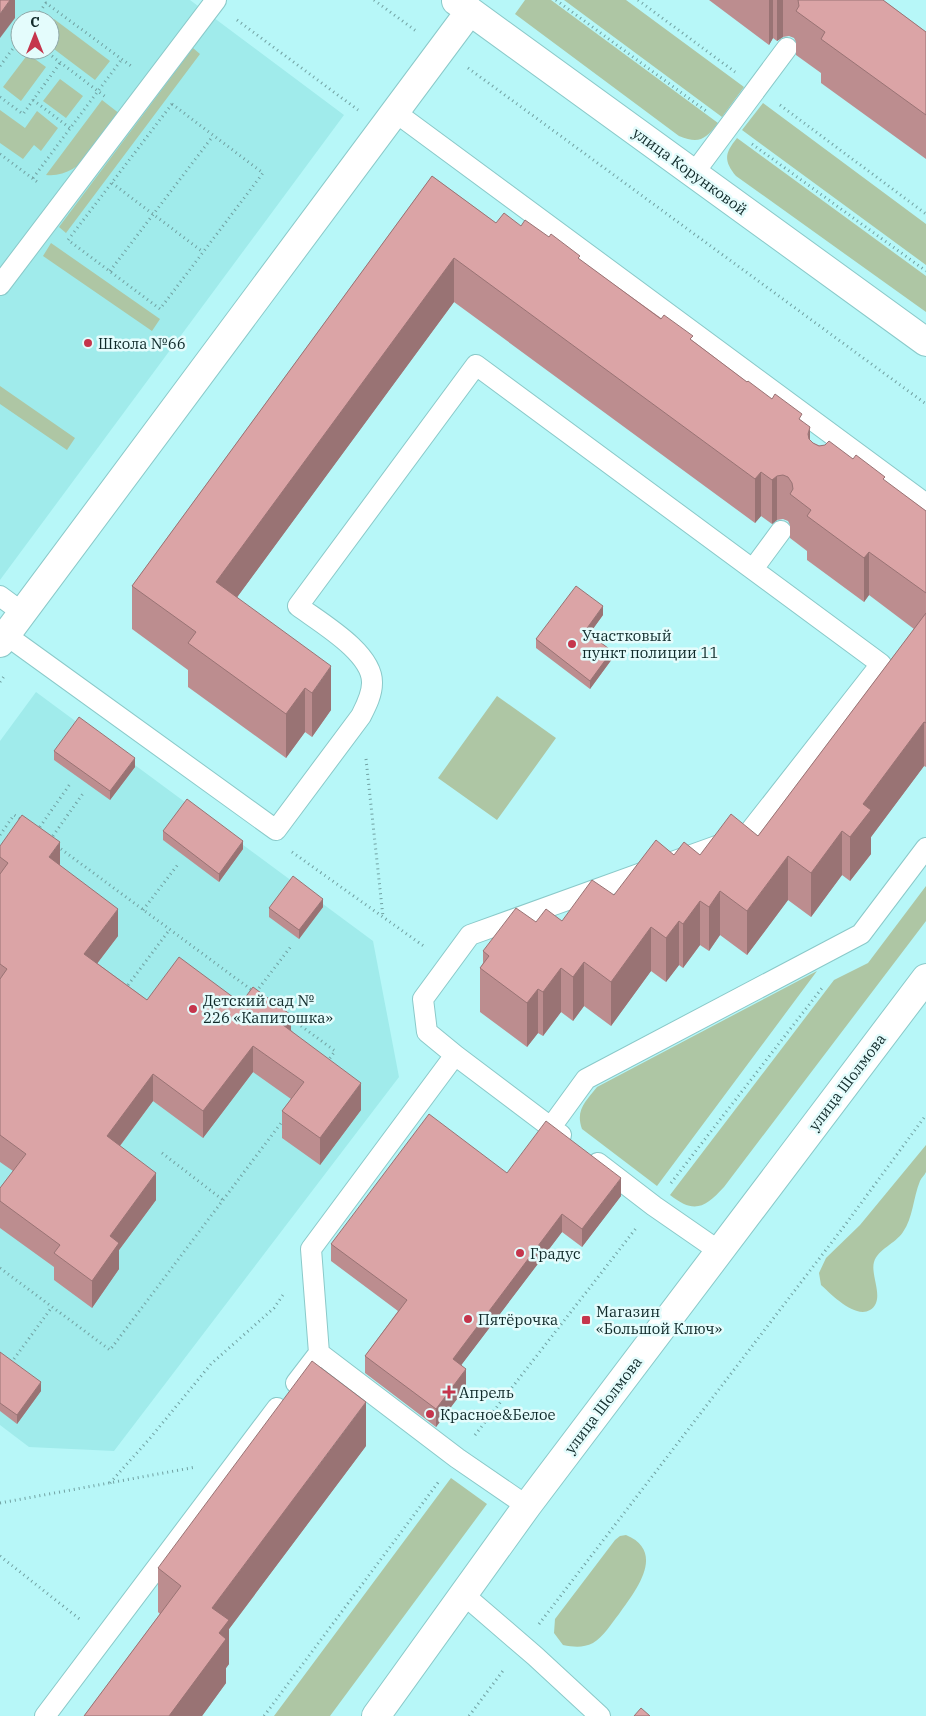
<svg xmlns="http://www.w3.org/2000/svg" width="926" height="1716" viewBox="0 0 926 1716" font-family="'IBM Plex Serif',serif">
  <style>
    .built { fill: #a0ebeb; fill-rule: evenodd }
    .green { fill: #aec6a4 }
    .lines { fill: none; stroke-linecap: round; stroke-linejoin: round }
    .service-casing { stroke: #8ac9c9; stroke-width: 22 }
    .minor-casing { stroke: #8ac9c9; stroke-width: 30 }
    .tertiary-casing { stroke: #8ac9c9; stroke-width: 30 }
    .path { stroke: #70a0a1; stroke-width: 3; stroke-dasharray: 1 4; stroke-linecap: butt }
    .service { stroke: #fff; stroke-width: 20 }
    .minor { stroke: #fff; stroke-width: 28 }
    .tertiary { stroke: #fff; stroke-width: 28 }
    .wall { fill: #bc8d8f }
    .shaded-wall { fill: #997374 }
    .building { fill: #dba4a6; stroke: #997374 }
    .poi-dot { fill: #c5354c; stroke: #e4fcfc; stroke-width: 2 }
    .labels { text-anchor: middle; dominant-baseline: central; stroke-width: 5; stroke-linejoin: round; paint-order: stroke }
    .street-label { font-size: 15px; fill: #0f2929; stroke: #e4fcfc }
    .poi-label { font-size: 15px; fill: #0f2929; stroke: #e4fcfc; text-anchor: start }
  </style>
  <rect width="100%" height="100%" fill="#b7f7f8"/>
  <path class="built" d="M0,0H190L344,115L0,580ZM20,20H50V50H20Z
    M36,692L373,941L399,1077L114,1451L29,1447L0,1425V741Z"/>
  <path class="green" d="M525,0H551L718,123C705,140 699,144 679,136L515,14Z
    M564,0H626L744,87L722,117Z
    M54,19L110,61L95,80L50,46V25Z
    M193,48L200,54L66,233L59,227Z
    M28,54L46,67L21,101L3,87Z
    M60,79L83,96L66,118L43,101Z
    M102,100L120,114C102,138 81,179 46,175Z
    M763,103L926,224V265L742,130Z
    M0,110L25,128L37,111L58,128L41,151L34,145L23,159L0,143Z
    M737,138L926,276V312L736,176C723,160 725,153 737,138Z
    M51,243L160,319L152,331L43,256Z
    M0,386L75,438L67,450L0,404Z
    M497,696L556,738L497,820L438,778Z
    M926,886V921L724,1187C705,1208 694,1214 670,1195L834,980L868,963Z
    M817,971L657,1186L582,1129C575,1110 586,1101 597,1087Z
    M926,1145C926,1153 926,1165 926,1172C925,1175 921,1178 920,1181C913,1198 913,1218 903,1232C895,1244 878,1249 874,1262C870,1276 886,1300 870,1310C855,1319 831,1294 821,1285L819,1273L826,1258L860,1225Z
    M451,1478L487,1504L330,1716H274Z
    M626,1535C667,1552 635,1592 619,1614C611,1624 604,1636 593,1643C583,1648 574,1647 563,1645L554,1633L555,1619L615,1540L620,1536Z"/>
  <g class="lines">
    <g class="service-casing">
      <path id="service" d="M395,112L926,504
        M694,173L787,48
        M0,285L216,0
        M753,569L781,531
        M0,596L23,613
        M6,635L276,830L361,716C366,706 372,695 372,683C373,653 321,623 298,606L476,365L881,664L747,835L470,935L423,999L427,1032L455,1055L311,1249L319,1353L296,1383
        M455,1055L561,1135
        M551,1127L586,1079L861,934L926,848
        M598,1163L654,1206L719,1251
        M319,1353L457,1458L527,1506
        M463,1594L535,1656L600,1716
        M45,1716L277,1408"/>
    </g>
    <g class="minor-casing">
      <path id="minor" d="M456,1L926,342
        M0,643L470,11"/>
    </g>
    <g class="tertiary-casing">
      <path id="tertiary" d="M376,1716L527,1506L926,978"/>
    </g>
    <path class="path" d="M374,0L416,31
      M556,0L706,111
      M638,0L735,72
      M34,20L46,3L131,66
      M237,20L358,110
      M44,50L107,98
      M0,66L20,39
      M468,68L926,404
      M0,97L23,114L60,63
      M33,100L70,128
      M172,104L263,173L160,309L68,240Z
      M780,105L926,214
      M752,144L926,271
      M0,154L40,184
      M33,178L122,59
      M112,183L203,252
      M110,271L213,136
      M0,682L5,675
      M366,759L383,917
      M37,831L70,784
      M0,835L14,815L22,820
      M50,840L84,792
      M57,846L253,991
      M292,852L425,947
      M143,910L179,863
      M125,989L170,929
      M256,992L292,945
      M289,1017L335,1051L327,1062
      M162,1153L223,1200
      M671,1183L822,988
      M0,1268L110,1350L284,1119
      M11,1363L52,1307
      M475,1435L637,1227
      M110,1483L151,1437L211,1364L274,1308L285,1292
      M0,1503L196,1467
      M0,1556L82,1621
      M539,1624L845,1225L926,1115
      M264,1716L440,1480
      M469,1716L505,1668"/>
    <use href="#service" class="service"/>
    <use href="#minor" class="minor"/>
    <use href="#tertiary" class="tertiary"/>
  </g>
  <path class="wall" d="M709,0H883L926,32V159L821,83V73L796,55V42L794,38L789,36L783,37L777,41L773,38L769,45Z
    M432,176L496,223L521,226L580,260L693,341L747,382L802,421L810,441L813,443L853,459L885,481L926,511V767L924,766L871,837V854L850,881L842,875L811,917L788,900L747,955L720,935L709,951L700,945L683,968L679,965L666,982L651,971L611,1026L584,1006L573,1021L561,1012L543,1036L538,1033L527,1047L480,1012V968L483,963V951L536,922L562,921L614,895L674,855H700L758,836L914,629L869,595L864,602L807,560V551L790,538V525L788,521L783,519L777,520L772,524L761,516L755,523L454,302L237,597L331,710L312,737L305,732L286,758L188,687V670L132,629V586Z
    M603,615L589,634L612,659L590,689L536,648V639Z
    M54,751L135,767L110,800L54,760Z
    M163,831L243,849L219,882L163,840Z
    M0,846L60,866L118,936L97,963L147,1000L241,1003L291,1030L361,1110L320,1165L282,1138V1111L291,1099L253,1072L203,1138L153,1101L120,1146L156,1200L119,1250V1269L92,1308L54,1280V1267L0,1228V1188L13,1171L0,1162Z
    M323,907L299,939L269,917V908Z
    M507,1173L621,1196L582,1247L562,1232L461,1365L466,1387L436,1427L365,1373V1356L398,1311L331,1261V1244Z
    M0,1352L41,1391L17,1424L0,1411Z
    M366,1446L229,1629V1664L226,1668V1683L202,1716H84L160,1614L158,1612V1568Z"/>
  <path class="shaded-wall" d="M10,0H15V18L0,38V14Z
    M769,0H773V38L769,45Z
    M777,0H783V37L777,41Z
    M454,258V302L216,626V582Z
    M810,427V471L808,434Z
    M761,472V516L755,523V479Z
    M777,476V520L772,524V480Z
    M869,552V595L864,602V558Z
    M603,606V615L585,640V631Z
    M612,651V659L590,689V681Z
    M331,666V710L312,737V693Z
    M305,688V732L286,758V714Z
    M924,722V766L871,837V854L850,881V837L863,804Z
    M135,758V767L110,800V791Z
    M842,831V875L811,917V873Z
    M243,841V849L219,882V874Z
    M60,842V869L49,857Z
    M788,856V900L747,955V911Z
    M720,891V935L709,951V907Z
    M323,899V907L299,939V930Z
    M700,901V945L683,968V924Z
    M118,909V936L84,981V954Z
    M679,921V965L666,982V938Z
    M651,927V971L611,1026V982Z
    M584,962V1006L573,1021V977Z
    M561,968V1012L543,1036V992Z
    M538,989V1033L527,1047V1003Z
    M291,1015V1041L283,1025Z
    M253,1046V1072L203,1138V1111Z
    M153,1074V1101L107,1163V1136Z
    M361,1083V1110L320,1165V1138Z
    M156,1173V1200L119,1250V1269L92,1308V1281L110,1236Z
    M621,1178V1196L582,1247V1229Z
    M562,1214V1232L453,1376V1359Z
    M466,1369V1387L436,1427V1409Z
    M41,1382V1391L17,1424V1415Z
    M366,1402V1446L229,1629V1664L226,1668V1683L202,1716H169L212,1608Z"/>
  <path class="building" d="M0,0H10L0,14Z
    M798,0H883L926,32V115L821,39L825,32L796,11L799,6Z
    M432,176L496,223L504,213L521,226L525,220L549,237L551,234L580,256L578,258L661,319L664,315L693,336L690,339L747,382L748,381L772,399L775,394L802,414L799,419L810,427L808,434L809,439L813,443L819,446L825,445L829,441L853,459L856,455L885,477L883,479L926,511V593L869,552L864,558L807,516L811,510L790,494L793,489L792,483L788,477L783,475L777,476L772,480L761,472L755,479L454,258L216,582L331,666L312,693L305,688L286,714L188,643L196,632L132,586Z
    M576,586L603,606L585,631L612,651L590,681L536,639Z
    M926,613V723L924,722L863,804L871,810L850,837L842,831L811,873L788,856L747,911L720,891L709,907L700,901L683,924L679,921L666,938L651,927L611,982L584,962L573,977L561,968L543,992L538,989L527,1003L480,968L489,956L483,951L516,908L536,922L546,909L562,921L592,880L614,895L656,840L674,855L684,842L700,855L731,814L758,836Z
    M79,717L135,758L110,791L54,751Z
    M187,799L243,841L219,874L163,831Z
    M22,815L60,842L49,857L118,909L84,954L147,1000L179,957L241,1003L253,987L291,1015L283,1025L361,1083L320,1138L282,1111L304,1082L253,1046L203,1111L153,1074L107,1136L156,1173L110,1236L119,1243L92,1281L54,1253L60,1245L0,1201V1188L26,1154L0,1135V979L7,969L0,964V874L8,863L0,857V846Z
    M293,876L323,899L299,930L269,908Z
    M429,1114L507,1173L546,1121L621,1178L582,1229L562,1214L453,1359L466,1369L436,1409L365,1356L407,1300L331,1244Z
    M0,1352L41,1382L17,1415L0,1403Z
    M312,1361L366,1402L212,1608L229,1620L219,1633L226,1639L169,1716H84L181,1586L158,1568Z
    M641,1708L650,1716H634Z"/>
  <g class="poi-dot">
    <circle cx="88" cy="343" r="5"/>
    <circle cx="572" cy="644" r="5"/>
    <circle cx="193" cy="1009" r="5"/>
    <circle cx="520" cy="1253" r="5"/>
    <circle cx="468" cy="1319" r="5"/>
    <rect x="581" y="1315" width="10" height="10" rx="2.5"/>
    <path d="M446.5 1384.5h5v5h5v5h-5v5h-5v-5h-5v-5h5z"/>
    <circle cx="430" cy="1414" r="5"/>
  </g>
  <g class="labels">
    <g class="street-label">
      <text transform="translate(690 171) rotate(36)">улица Корунковой</text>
      <text transform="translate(847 1082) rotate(-53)">улица Шолмова</text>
      <text transform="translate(603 1405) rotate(-53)">улица Шолмова</text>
    </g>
    <g class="poi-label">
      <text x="98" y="343">Школа №66</text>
      <text x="582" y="635">Участковый<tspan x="582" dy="17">пункт полиции 11</tspan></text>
      <text x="203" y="1000">Детский сад №<tspan x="203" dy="17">226 «Капитошка»</tspan></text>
      <text x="530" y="1253">Градус</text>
      <text x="596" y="1311">Магазин<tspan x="596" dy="17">«Большой Ключ»</tspan></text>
      <text x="478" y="1319">Пятёрочка</text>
      <text x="459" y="1392">Апрель</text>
      <text x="440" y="1414">Красное&amp;Белое</text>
    </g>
  </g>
  <g transform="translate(35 35)"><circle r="24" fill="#e4fcfc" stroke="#8fa8a8"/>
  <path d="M0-4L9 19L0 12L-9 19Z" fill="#c5354c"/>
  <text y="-8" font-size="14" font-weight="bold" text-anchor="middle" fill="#0f2929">С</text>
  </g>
</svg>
